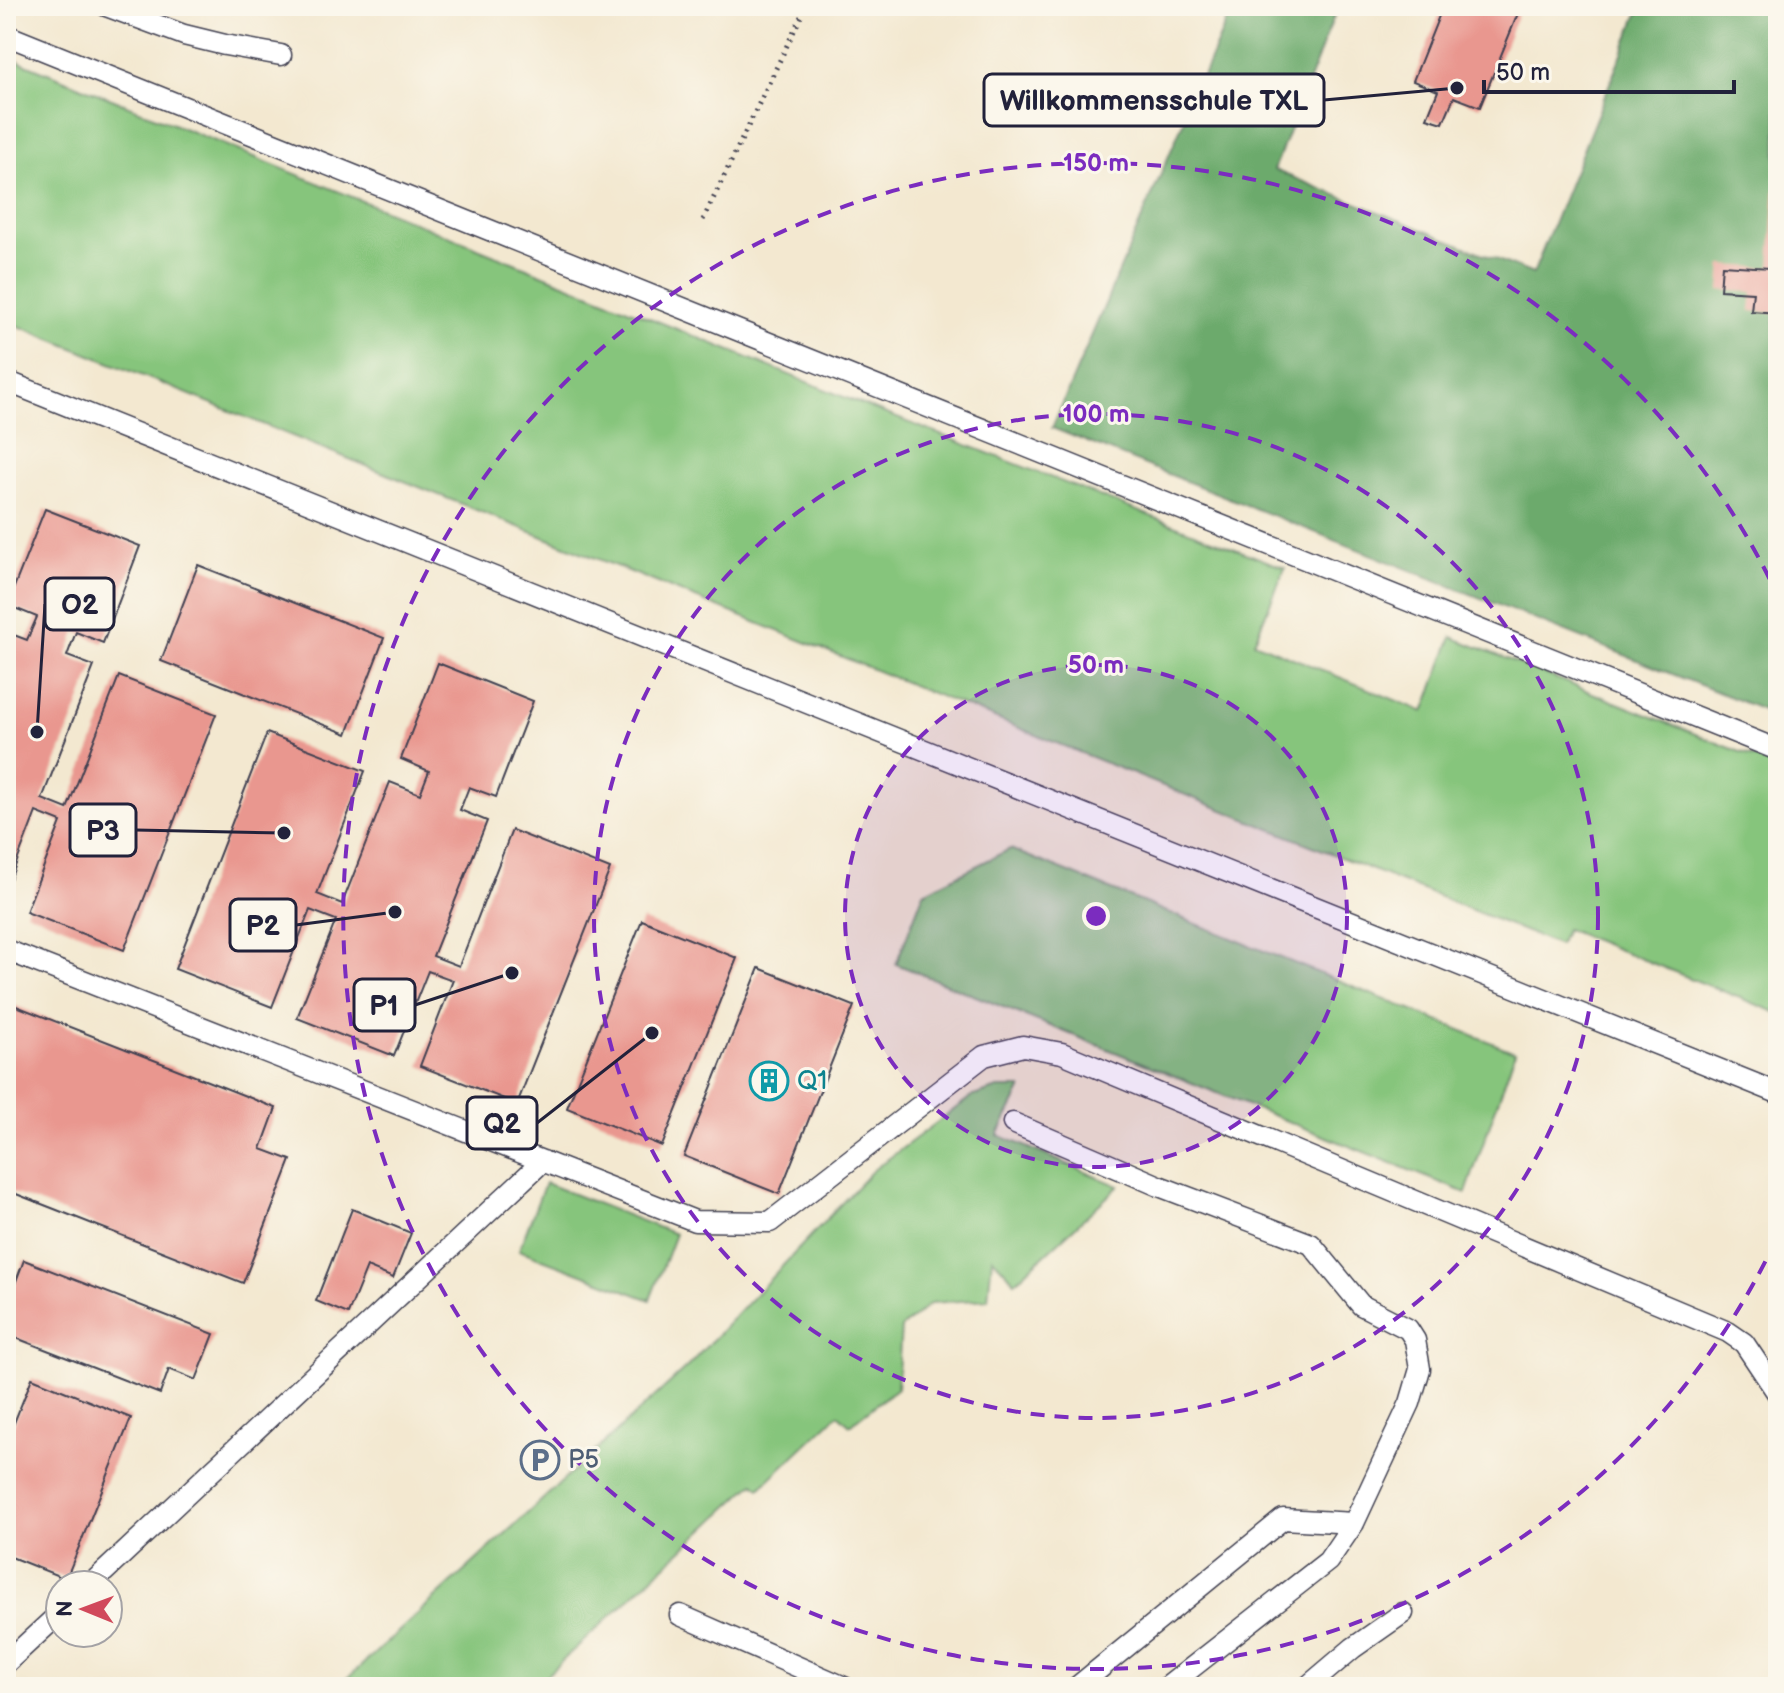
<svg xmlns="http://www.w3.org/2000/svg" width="1784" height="1693" viewBox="0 0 1784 1693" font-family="'Balsamiq Sans',sans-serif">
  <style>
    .green { fill: #86c57c; stroke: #54745c; stroke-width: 2 }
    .forest { fill: #6caa6c; stroke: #476654; stroke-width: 2 }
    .building { fill: #e9978f }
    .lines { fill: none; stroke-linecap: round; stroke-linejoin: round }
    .service-casing { stroke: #414051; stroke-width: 23 }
    .path { stroke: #414051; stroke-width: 5; stroke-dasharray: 2 6; stroke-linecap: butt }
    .service { stroke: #fff; stroke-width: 20 }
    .ring { fill: none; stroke: #7b2cbf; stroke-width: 4; stroke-dasharray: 14 10 }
    .labels { text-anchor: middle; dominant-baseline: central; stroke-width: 6; stroke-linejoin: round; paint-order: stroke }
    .culture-label { font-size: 26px; fill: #0d838f; stroke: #fbf7ec; text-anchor: start }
    .service-label { font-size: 26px; fill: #4e5e75; stroke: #fbf7ec; text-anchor: start }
    .centre { fill: #7b2cbf; stroke: #fbf7ec; stroke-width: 4 }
    .ring-label { font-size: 24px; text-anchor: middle; font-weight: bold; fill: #7b2cbf; stroke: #fbf7ec; stroke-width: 6; stroke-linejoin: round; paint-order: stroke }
    .leader { fill: none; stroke: #22223b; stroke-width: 3 }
    .callout-dot { fill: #22223b; stroke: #fbf7ec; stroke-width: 3 }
    .callout { fill: #fbf7ec; stroke: #22223b; stroke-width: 3 }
    .callout-label { font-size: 28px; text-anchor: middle; font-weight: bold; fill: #22223b }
  </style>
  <rect width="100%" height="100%" fill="#fbf7ec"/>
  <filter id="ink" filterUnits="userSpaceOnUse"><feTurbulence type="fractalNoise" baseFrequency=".0125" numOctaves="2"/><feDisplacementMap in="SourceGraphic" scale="16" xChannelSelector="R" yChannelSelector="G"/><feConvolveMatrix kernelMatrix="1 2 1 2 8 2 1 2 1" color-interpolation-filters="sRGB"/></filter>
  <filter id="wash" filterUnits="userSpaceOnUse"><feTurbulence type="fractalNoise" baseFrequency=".006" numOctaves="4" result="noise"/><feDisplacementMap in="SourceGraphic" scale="32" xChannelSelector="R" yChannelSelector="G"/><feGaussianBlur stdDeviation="1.8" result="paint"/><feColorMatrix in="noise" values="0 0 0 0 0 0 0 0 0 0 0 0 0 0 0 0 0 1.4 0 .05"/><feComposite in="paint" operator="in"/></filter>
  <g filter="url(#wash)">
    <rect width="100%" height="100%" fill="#f3e8d0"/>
    <path class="green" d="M6,56L866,406L1285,568L1254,642L1424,712L1452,637L1778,767V1013L1566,929L1559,945L6,321Z
      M1010,849L1515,1052L1466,1193L896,964L924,892Z
      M998,1088H1022L998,1135L1119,1186L1015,1282L992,1257L988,1299L931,1303L901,1328L897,1388L850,1425L838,1414L760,1488L754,1483L534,1687H338L687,1367L872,1171L971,1097Z
      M545,1183L675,1234L650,1300L519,1250Z"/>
    <path class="forest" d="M1233,6H1338L1274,170L1533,274L1641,6H1778L1775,363L1778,364V716L1052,428Z"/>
    <g id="blocks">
      <path class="building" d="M1443,6H1521L1480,107L1454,97L1443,123L1427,118L1438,91L1413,81Z
        M1775,190H1778V313L1751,311L1753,292L1720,290L1722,265L1770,268Z
        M45,509L140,546L103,643L76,632L67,656L94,666L42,799L67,809L119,676L216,714L124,950L26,912L61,822L36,812L6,890V632L27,640L37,617L7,605Z
        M198,565L384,638L347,734L161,661Z
        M438,663L533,701L496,797L469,787L460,810L487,821L433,956L459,966L512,830L610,869L517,1104L420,1066L453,980L428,971L394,1056L297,1018L336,920L310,910L272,1007L175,969L267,733L365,771L317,894L342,904L390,782L420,794L429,771L401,759Z
        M642,920L737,958L662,1146L567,1108Z
        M759,968L854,1006L779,1194L684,1156Z
        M6,1002L276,1108L261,1149L291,1160L243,1283L6,1190Z
        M352,1209L411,1233L393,1278L367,1267L348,1314L316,1301Z
        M24,1260L214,1334L196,1380L169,1369L160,1394L6,1334V1308Z
        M32,1378L131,1418L66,1579L6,1555V1443Z"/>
    </g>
  </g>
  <g filter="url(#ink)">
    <use href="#blocks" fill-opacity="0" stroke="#414051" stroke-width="2"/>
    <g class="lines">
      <g class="service-casing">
        <path id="service" d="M106,6L184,35L225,45L281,55
          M6,35L1778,750
          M6,381L1778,1093
          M6,950L695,1221L770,1222L984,1056L1023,1046L1062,1053L1728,1332L1744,1343L1778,1394
          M1013,1123L1159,1186L1311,1244L1361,1305L1408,1329L1415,1340L1420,1369L1410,1403L1354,1523L1328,1561L1167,1687
          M90,1585L543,1161
          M680,1615L844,1687
          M6,1663L60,1613
          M1077,1687L1283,1519L1354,1523
          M1307,1687L1353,1648L1403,1613"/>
      </g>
      <path class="path" d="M703,220L806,6"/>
      <use href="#service" class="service"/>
    </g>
  </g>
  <circle cx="1096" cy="916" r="251" fill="#7b2cbf" fill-opacity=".12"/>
  <g class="ring">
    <circle cx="1096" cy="916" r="251"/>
    <circle cx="1096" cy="916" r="502"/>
    <path d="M1776 1240A753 753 0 1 1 1776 592"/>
  </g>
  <defs>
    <g id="building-ring" transform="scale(2)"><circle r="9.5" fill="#fbf7ec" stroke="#0f9aa8" stroke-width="1.5"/><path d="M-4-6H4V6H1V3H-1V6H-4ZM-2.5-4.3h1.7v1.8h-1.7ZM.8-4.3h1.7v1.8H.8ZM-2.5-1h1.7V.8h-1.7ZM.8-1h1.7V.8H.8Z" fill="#0f9aa8"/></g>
    <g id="parking-ring" transform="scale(2)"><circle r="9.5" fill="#fbf7ec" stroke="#5c6f8a" stroke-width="1.5"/><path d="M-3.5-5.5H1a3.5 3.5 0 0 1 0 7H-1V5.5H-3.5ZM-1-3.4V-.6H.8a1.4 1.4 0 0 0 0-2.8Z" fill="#5c6f8a"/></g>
  </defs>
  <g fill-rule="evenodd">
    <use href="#building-ring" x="769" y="1081"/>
    <use href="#parking-ring" x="540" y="1460"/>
  </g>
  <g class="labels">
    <g class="culture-label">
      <text x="797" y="1081">Q1</text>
    </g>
    <g class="service-label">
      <text x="568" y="1460">P5</text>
    </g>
  </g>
  <circle cx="1096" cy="916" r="12" class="centre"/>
  <g class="ring-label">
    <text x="1096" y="171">150 m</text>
    <text x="1096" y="422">100 m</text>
    <text x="1096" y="673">50 m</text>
  </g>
  <path class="leader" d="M1457 88L1324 100M37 732L45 604M284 833L136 830M395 912L296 925M512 973L415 1005M652 1033L537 1123"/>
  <g class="callout-dot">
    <circle cx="1457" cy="88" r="8"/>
    <circle cx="37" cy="732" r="8"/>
    <circle cx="284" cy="833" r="8"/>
    <circle cx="395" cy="912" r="8"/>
    <circle cx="512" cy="973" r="8"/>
    <circle cx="652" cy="1033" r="8"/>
  </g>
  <g class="callout">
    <rect x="984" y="74" width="340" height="52" rx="8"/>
    <rect x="45" y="578" width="69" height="52" rx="8"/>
    <rect x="70" y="804" width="66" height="52" rx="8"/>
    <rect x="230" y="899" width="66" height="52" rx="8"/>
    <rect x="354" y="979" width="61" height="52" rx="8"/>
    <rect x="467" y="1097" width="70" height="52" rx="8"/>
  </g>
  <g class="callout-label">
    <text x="1154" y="110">Willkommensschule TXL</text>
    <text x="80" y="614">O2</text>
    <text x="103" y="840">P3</text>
    <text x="263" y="935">P2</text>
    <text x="384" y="1015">P1</text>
    <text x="502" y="1133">Q2</text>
  </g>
  <rect width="1784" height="1693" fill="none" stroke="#fbf7ec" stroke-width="32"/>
  <g transform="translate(84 1609) rotate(271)"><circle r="38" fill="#fbf7ec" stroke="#a4a2a5" stroke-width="2"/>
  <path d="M0-6L14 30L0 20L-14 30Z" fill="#d1495b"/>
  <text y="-12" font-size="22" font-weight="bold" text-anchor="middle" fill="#22223b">N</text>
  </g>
  <path d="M1484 80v12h250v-12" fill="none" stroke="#22223b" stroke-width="4"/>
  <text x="1496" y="80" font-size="24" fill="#22223b" stroke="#fbf7ec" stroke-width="6" paint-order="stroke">50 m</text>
</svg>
